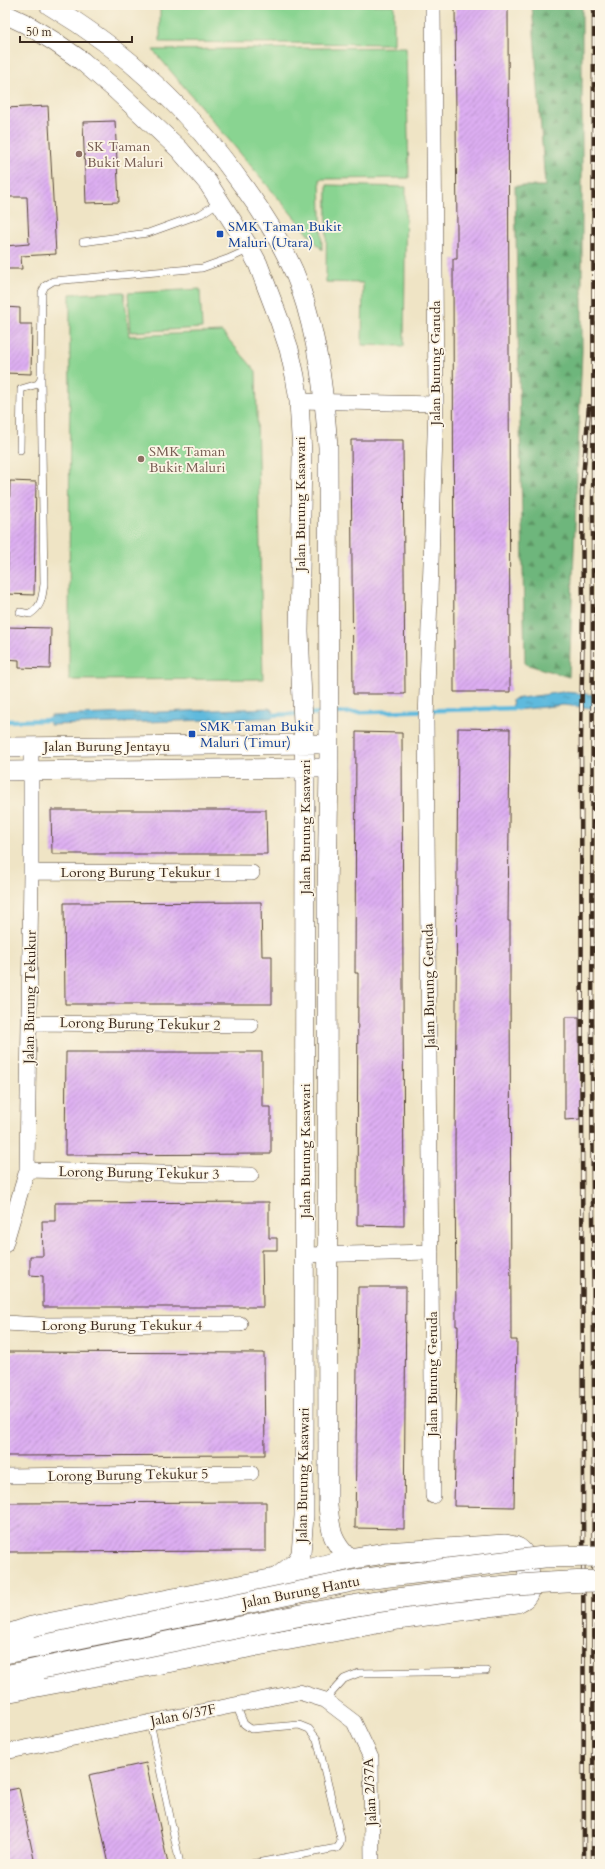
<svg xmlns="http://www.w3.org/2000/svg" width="605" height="1869" viewBox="0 0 605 1869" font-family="Cardo,serif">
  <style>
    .green { fill: #89d491; stroke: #627f58 }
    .forest { fill: url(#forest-firs); stroke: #54704c }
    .water { fill: url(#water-ripples); stroke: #4d727e }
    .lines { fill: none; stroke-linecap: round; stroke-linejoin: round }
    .stream { stroke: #5fbadd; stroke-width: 4.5 }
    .building { fill: url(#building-hatch) }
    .service-casing { stroke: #564637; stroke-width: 8 }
    .minor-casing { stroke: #564637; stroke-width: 16 }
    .tertiary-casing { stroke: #564637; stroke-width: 20 }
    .secondary-casing { stroke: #564637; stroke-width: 22 }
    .service { stroke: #fff; stroke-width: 7 }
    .minor { stroke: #fff; stroke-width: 15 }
    .tertiary { stroke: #fff; stroke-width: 19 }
    .secondary { stroke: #fff; stroke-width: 21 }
    .rail-casing { stroke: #3b2a1e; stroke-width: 4.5 }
    .rail { stroke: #fcf5e5; stroke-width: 3; stroke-dasharray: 9; stroke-linecap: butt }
    .secondary-bridge-casing { stroke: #564637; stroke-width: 22; stroke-linecap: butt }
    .secondary-bridge { stroke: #fff; stroke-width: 21 }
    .education-dot { fill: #8d6e63; stroke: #fcf5e5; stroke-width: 1.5 }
    .transit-dot { fill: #1a4fb4; stroke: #fcf5e5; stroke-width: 1.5 }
    .labels { text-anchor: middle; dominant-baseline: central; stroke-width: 3.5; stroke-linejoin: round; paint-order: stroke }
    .education-label { font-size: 14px; fill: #785e54; stroke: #fcf5e5; text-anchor: start }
    .transit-label { font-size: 14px; fill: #164399; stroke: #fcf5e5; text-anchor: start }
    .street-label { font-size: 14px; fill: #3b2a1e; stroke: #fcf5e5 }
  </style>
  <defs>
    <pattern id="forest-firs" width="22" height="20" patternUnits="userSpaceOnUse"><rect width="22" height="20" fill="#6eb67b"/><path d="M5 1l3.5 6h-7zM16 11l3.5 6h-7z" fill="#5c9464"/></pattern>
    <pattern id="water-ripples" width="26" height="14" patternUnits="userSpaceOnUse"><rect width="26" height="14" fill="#5fbadd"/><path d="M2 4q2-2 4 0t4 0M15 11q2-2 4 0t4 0" fill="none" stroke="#5097b3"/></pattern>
    <pattern id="building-hatch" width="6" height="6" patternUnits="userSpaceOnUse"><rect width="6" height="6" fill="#ddaef2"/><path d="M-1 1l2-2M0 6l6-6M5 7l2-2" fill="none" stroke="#b48ec3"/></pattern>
  </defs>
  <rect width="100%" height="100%" fill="#fcf5e5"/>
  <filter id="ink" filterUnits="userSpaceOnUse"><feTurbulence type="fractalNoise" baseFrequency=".025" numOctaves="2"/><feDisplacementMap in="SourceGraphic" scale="8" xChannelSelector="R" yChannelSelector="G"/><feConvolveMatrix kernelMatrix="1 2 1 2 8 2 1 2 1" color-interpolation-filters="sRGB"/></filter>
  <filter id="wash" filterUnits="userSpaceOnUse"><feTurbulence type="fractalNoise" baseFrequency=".012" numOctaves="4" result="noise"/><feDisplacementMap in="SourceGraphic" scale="16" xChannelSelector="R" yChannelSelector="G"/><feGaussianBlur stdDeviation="0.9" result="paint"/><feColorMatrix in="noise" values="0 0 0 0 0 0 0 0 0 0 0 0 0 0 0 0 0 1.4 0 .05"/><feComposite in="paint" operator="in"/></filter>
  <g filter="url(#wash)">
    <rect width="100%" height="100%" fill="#efe4c5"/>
    <path class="green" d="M160,5H394V44L160,42Z
      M406,47L409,178L320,179L322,250L153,50Z
      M327,185L406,187L404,346L362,345L363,283L326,282Z
      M200,289L202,328L131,332L128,293Z
      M124,292L129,336L222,332L256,371L263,679L69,680L70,294Z"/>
    <path class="forest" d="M532,5H582V351L569,677L525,664L515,186H545Z"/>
    <path class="water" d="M563,692L600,695V709L563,705L516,710L513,707L512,700L514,699Z
      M270,708L273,710L274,716L271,718L50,725V716Z"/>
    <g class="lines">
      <path class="stream" d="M333,713L519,708
        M307,714L325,713
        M269,715L299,714
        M5,721L55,720"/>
    </g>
    <g id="blocks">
      <path class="building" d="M455,5H508L510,692H454L453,259H457V231Z
        M48,106L56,254L21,256L22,269H5V246L29,244L27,197H5V108Z
        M115,121L119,202L86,203L83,122Z
        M5,307L20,308V324H32L31,374L5,373Z
        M351,440H403L405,694H353Z
        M10,481L36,482L34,595L7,594Z
        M5,627L51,628L50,669L19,668V660L5,659Z
        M458,728L510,729L508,921H510V952L511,1340H517L514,1507L454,1506L458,1326H456L455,1146Z
        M356,732L402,733L404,1226L357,1225L358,973H355Z
        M51,810H266L267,854H52Z
        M261,902L262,956H272V1004H65L64,903Z
        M565,1017H579L580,1119L565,1120Z
        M66,1052H262V1107H271V1154L65,1155Z
        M269,1202V1238H277V1250H262L263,1307H43V1276L30,1275V1256H43L42,1221H55V1203Z
        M358,1287H406L404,1529L355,1528Z
        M5,1352L264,1353L265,1455L5,1456Z
        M266,1502V1551L5,1552V1503Z
        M146,1763L168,1864H109L89,1775Z
        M19,1788L35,1864H5V1791Z"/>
    </g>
  </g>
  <g filter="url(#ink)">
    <use href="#blocks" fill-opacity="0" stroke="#564637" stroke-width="1"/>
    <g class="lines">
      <g class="service-casing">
        <path id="service" d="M83,242L148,233L201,214L219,202
          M20,450L21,389L38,384L41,379L42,292L45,286L53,281L202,268L230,258L250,249
          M20,612L30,614C42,606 42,598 44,584L41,379
          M325,1700L344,1679L359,1673L486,1671
          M236,1705L244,1724L251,1729L299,1725L309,1729L317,1739L341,1839L340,1844L337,1848L251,1864
          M150,1722L180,1864"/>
      </g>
      <g class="minor-casing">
        <path id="minor" d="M433,5L436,404L426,721L433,1496
          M299,401L436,404
          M31,872L252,873
          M29,1023L251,1025
          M27,1170L251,1175
          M5,1245L27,1170L31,872V747
          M305,1255L431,1252
          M5,1323L40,1325L240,1324
          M5,1476L251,1473
          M5,1752L299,1692L325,1700L354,1722L371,1758L372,1864"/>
      </g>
      <g class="tertiary-casing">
        <path id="tertiary" d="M49,5C127,51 192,113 244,187C266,217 287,251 300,287C318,338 324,393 328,447L329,768L327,893L328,1506C331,1532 331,1540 349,1559
          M5,14L26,24L55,42L82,61L116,90L179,149L208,183L250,249L258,264L280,322L289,349L295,376L299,401L302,454L299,631L305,768L304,1516L301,1554L296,1562L276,1578
          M5,747L316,744
          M5,771L318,768"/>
      </g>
      <g class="secondary-casing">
        <path id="secondary" d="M5,1636L32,1627L275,1579L349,1559L385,1553L505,1545C509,1546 514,1546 517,1548C529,1554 533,1588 525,1597C523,1599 519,1601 517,1602L398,1619L5,1692
          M5,1653L36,1647
          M5,1676L42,1668"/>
      </g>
      <use href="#service" class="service"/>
      <use href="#minor" class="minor"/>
      <use href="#tertiary" class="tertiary"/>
      <use href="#secondary" class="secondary"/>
      <g class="rail-casing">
        <path id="rail" d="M600,49V78
          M584,1864L581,740L583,605L582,491L589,406
          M593,1864L594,1344L592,1068L594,5"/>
      </g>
      <use href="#rail" class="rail"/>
      <g class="secondary-bridge-casing">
        <path id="secondary-bridge" d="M36,1647L357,1580L544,1557L600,1556
          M42,1668C226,1631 411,1584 600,1581"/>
      </g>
      <use href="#secondary-bridge" class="secondary-bridge"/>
    </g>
  </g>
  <g class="education-dot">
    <circle cx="79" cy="154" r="4"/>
    <circle cx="141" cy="459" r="4"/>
  </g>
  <g class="transit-dot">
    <rect x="216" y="230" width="8" height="8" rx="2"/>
    <rect x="188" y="730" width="8" height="8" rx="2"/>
  </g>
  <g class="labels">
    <g class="education-label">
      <text x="87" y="146">SK Taman<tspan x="87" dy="16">Bukit Maluri</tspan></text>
      <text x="149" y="451">SMK Taman<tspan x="149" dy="16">Bukit Maluri</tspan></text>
    </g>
    <g class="transit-label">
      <text x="228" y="226">SMK Taman Bukit<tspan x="228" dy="16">Maluri (Utara)</tspan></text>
      <text x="200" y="726">SMK Taman Bukit<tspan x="200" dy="16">Maluri (Timur)</tspan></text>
    </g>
    <g class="street-label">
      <text transform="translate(435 363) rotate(-90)">Jalan Burung Garuda</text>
      <text transform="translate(300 504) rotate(-90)">Jalan Burung Kasawari</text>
      <text x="107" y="746">Jalan Burung Jentayu</text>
      <text transform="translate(305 827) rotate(-90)">Jalan Burung Kasawari</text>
      <text x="141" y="872">Lorong Burung Tekukur 1</text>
      <text transform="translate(429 986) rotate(-91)">Jalan Burung Geruda</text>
      <text transform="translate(30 997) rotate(-89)">Jalan Burung Tekukur</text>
      <text transform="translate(140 1024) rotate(1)">Lorong Burung Tekukur 2</text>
      <text transform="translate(305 1151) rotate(-90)">Jalan Burung Kasawari</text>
      <text transform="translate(139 1173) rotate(1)">Lorong Burung Tekukur 3</text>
      <text x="122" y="1325">Lorong Burung Tekukur 4</text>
      <text transform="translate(432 1374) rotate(-90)">Jalan Burung Geruda</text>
      <text transform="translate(128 1475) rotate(-1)">Lorong Burung Tekukur 5</text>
      <text transform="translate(303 1475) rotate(-89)">Jalan Burung Kasawari</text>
      <text transform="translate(301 1592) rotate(-11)">Jalan Burung Hantu</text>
      <text transform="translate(183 1715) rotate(-11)">Jalan 6/37F</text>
      <text transform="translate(370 1792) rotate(-93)">Jalan 2/37A</text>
    </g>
  </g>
  <rect width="605" height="1869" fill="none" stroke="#fcf5e5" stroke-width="20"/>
  <path d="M20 36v6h112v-6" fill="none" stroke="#3b2a1e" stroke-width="2"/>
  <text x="26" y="36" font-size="12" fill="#3b2a1e" stroke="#fcf5e5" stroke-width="3" paint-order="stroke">50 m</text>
</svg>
